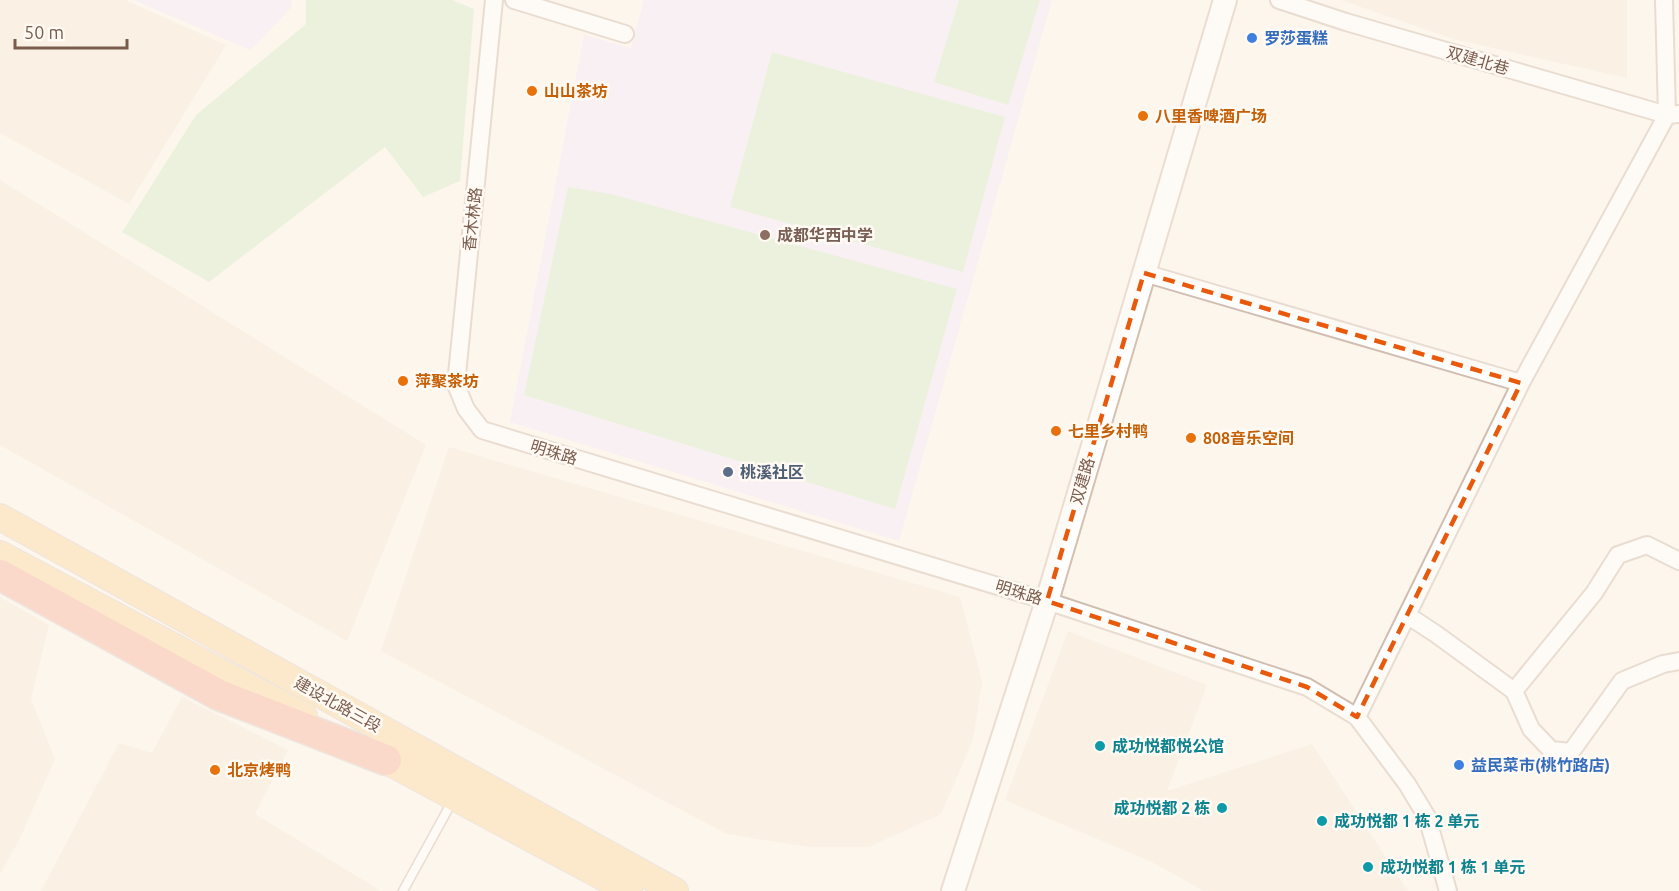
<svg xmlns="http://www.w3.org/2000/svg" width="1679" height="891" viewBox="0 0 1679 891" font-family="Ubuntu,'Noto Sans SC',sans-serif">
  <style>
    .residential { fill: #f5e8da }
    .education { fill: #f3e8fa }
    .green { fill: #d8ecc9 }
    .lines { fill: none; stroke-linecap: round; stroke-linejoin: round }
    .lane-casing { stroke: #d1beb0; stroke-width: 11 }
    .street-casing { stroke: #d1beb0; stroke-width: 20 }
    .secondary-casing { stroke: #d6c0b0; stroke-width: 26 }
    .primary-casing { stroke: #dad1cd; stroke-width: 28 }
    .highway-casing { stroke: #dad1cd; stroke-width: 33 }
    .lane { stroke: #fff; stroke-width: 8 }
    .street { stroke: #fff; stroke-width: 16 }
    .secondary { stroke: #fff; stroke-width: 22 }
    .primary { stroke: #fbd9a5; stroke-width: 26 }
    .highway { stroke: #f7b7a3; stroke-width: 30 }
    .marked { fill: none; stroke: #e8590c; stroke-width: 4.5; stroke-dasharray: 12 8; stroke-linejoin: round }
    .shop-dot { fill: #3f7fe0; stroke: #fffaf3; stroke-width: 2 }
    .food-dot { fill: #e8710a; stroke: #fffaf3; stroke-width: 2 }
    .education-dot { fill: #8d6e63; stroke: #fffaf3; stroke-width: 2 }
    .service-dot { fill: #5c6f8a; stroke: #fffaf3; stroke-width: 2 }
    .culture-dot { fill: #0f9aa8; stroke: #fffaf3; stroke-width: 2 }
    .labels { text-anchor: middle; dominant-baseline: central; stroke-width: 5; stroke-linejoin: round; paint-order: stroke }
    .shop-label { font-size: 16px; font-weight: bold; fill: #366cbe; stroke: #fffaf3; text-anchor: start }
    .street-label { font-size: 16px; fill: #7a5c4d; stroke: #fffaf3 }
    .food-label { font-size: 16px; font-weight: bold; fill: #c56008; stroke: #fffaf3; text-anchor: start }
    .education-label { font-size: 16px; font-weight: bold; fill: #785e54; stroke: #fffaf3; text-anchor: start }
    .service-label { font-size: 16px; font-weight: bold; fill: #4e5e75; stroke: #fffaf3; text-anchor: start }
    .culture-label { font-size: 16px; font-weight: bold; fill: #0d838f; stroke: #fffaf3; text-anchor: start }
  </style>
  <rect width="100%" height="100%" fill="#fdf6ec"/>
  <path class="residential" d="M0,0H125L226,45L129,204L0,133Z
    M1341,0H1627V78L1453,39Z
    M0,180L426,445L347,641L0,445Z
    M449,447L960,597L982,682L973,740L941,814L869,847H808L727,834L381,651Z
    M0,597L49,625L31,699L55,759L20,838L0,874Z
    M1068,631L1207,685L1167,791L1312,744L1408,891H1204L1154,863L1005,800Z
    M182,697L288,750L255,814L381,891H41L119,743L152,753Z"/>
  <path class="education" d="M133,0H291L292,7L251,50Z
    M644,0H1052L899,541L510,422L584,35L631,48Z"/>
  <path class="green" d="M306,0H452L474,9L460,181L423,197L385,147L209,282L122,232L196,115L306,24Z
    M959,0H1040L1008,105L934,82Z
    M772,52L1005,117L963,272L730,207Z
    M568,187L611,194L957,289L895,509L524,395Z"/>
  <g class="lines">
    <g class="lane-casing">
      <path id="lane" d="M403,891L453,800"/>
    </g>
    <g class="street-casing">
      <path id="street" d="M494,0L456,385L466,409L482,430L1047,601L1307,687L1357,717L1407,784L1427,817L1448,891
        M514,0L625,34
        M1279,0L1346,22L1667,115L1679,114
        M1144,273L1521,383
        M1679,561L1647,545L1618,555L1594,593L1514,691L1531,729L1551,750L1571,752L1622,681L1663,664L1679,661
        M1407,615L1436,634L1514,691
        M1357,717L1521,383L1667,115L1664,0"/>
    </g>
    <g class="secondary-casing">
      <path id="secondary" d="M953,891L1047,601L1225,0"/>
    </g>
    <g class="primary-casing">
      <path id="primary" d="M0,517L675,891
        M0,554L304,716
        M368,751L629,891"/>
    </g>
    <g class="highway-casing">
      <path id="highway" d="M0,575L219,695L386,760"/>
    </g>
    <use href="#lane" class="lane"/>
    <use href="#street" class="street"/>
    <use href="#secondary" class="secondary"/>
    <use href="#primary" class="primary"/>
    <use href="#highway" class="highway"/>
  </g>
  <path d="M0 0H1679V891H0ZM1144,273L1521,383L1357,717L1307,687L1047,601Z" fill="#fdf6ec" fill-opacity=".55" fill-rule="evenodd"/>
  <path class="marked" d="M1144,273L1521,383L1357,717L1307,687L1047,601Z"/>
  <g class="shop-dot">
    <circle cx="1252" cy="38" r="6"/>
    <circle cx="1459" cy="765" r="6"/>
  </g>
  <g class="food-dot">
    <circle cx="532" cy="91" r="6"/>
    <circle cx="1143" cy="116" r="6"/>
    <circle cx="403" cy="381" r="6"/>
    <circle cx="1056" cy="431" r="6"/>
    <circle cx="1191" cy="438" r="6"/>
    <circle cx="215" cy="770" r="6"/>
  </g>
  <circle class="education-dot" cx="765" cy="235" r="6"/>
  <circle class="service-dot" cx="728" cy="472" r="6"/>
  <g class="culture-dot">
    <circle cx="1100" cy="746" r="6"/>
    <circle cx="1222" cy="808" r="6"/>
    <circle cx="1322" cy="821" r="6"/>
    <circle cx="1368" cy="867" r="6"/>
  </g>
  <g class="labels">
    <g class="shop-label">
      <text x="1264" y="38">罗莎蛋糕</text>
      <text x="1471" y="765">益民菜市(桃竹路店)</text>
    </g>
    <g class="street-label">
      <text transform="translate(1478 60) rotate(16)">双建北巷</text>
      <text transform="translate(472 219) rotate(-84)">香木林路</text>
      <text transform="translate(554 452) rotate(17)">明珠路</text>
      <text transform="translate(1082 481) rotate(-74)">双建路</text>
      <text transform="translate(1019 592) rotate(17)">明珠路</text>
      <text transform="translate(338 704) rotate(29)">建设北路三段</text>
    </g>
    <g class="food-label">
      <text x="544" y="91">山山茶坊</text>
      <text x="1155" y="116">八里香啤酒广场</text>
      <text x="415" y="381">萍聚茶坊</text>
      <text x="1068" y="431">七里乡村鸭</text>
      <text x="1203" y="438">808音乐空间</text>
      <text x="227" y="770">北京烤鸭</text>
    </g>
    <g class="education-label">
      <text x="777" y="235">成都华西中学</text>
    </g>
    <g class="service-label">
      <text x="740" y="472">桃溪社区</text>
    </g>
    <g class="culture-label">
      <text x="1112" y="746">成功悦都悦公馆</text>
      <text x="1210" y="808" text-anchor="end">成功悦都 2 栋</text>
      <text x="1334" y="821">成功悦都 1 栋 2 单元</text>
      <text x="1380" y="867">成功悦都 1 栋 1 单元</text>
    </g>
  </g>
  <path d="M15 39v9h112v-9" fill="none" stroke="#7a5c4d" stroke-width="3"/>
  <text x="24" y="39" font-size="18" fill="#7a5c4d" stroke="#fffaf3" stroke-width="4.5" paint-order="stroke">50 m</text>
</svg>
